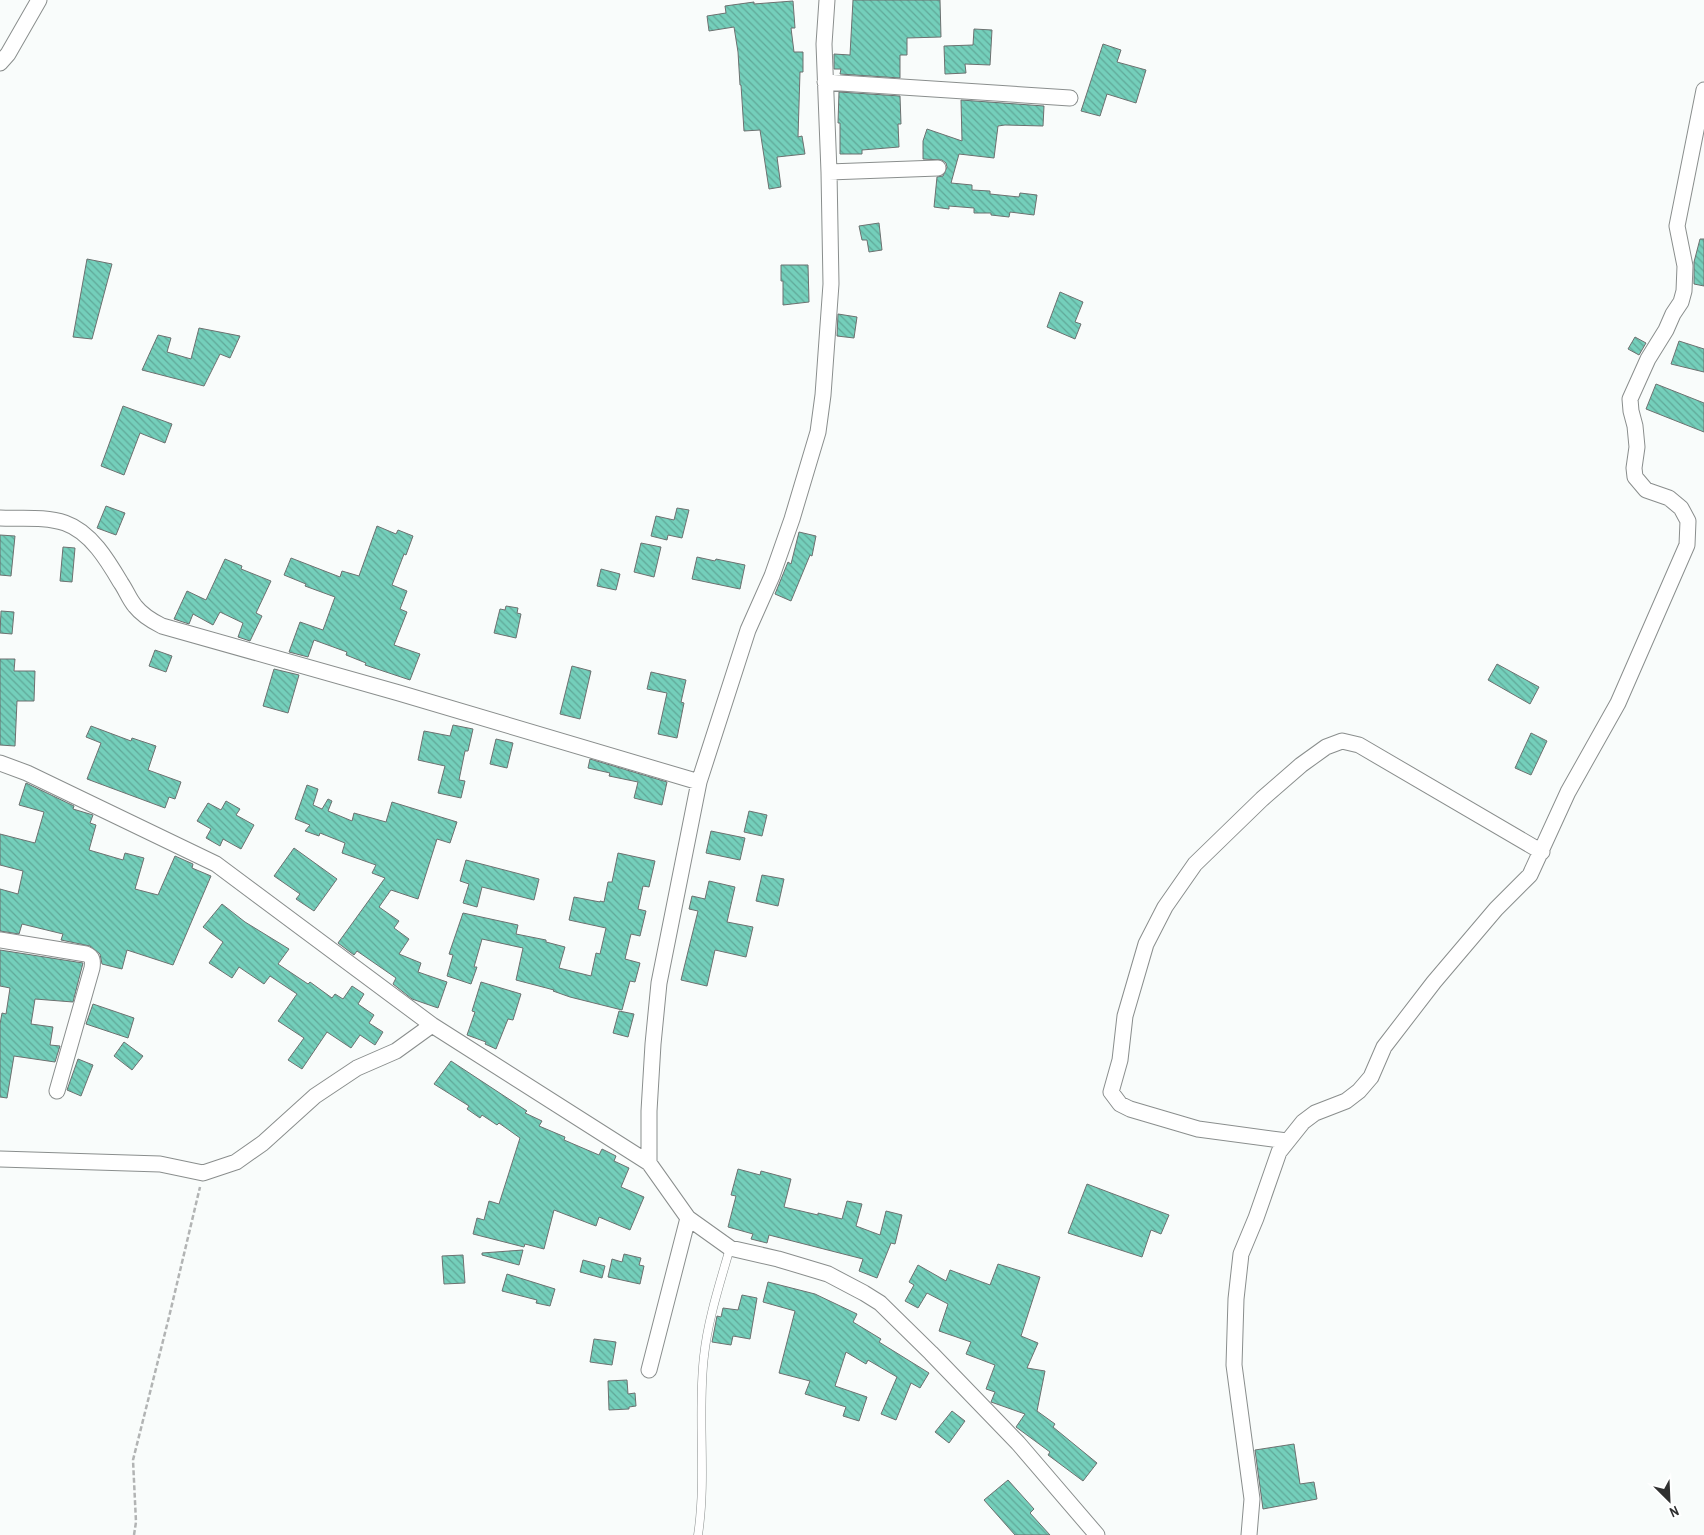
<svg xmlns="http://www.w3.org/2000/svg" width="1704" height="1535" viewBox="0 0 1704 1535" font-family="'Archivo Narrow',sans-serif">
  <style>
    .building { fill: url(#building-back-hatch); stroke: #6d7170 }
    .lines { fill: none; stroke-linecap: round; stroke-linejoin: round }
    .service-casing { stroke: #8a8e8d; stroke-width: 9 }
    .minor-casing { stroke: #8a8e8d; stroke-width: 17 }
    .path { stroke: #b2b4b4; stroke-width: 2.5; stroke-dasharray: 5 2.5; stroke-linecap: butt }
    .service { stroke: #fff; stroke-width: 8 }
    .minor { stroke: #fff; stroke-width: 15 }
  </style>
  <defs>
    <pattern id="building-back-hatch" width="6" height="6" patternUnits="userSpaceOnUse" patternTransform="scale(1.25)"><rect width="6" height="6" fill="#74cfbb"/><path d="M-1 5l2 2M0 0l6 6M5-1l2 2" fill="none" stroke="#60a898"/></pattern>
  </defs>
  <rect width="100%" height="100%" fill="#f9fcfb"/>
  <path class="building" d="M853,0H940L941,37L907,38V55H900V78L840,74L841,69H834V54L850,55Z
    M793,1L795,28H791L794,52H803V72H800L798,137L802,136L805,154L777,157L781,187L769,189L760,130L744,131L741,85H740L738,52L734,27L709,31L707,16L726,13L725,6L754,2V4Z
    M974,29L992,30L990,65L965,64L966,73L945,74L944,46L973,45Z
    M1103,44L1121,50L1117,62L1146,70L1136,103L1107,94L1100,116L1081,111Z
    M839,92L900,96L901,124H898L899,147L862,150V154H840V123H838Z
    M961,100L1044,106L1043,126L1005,125L998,126L994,158L959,154L951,183L972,185V190L990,191V194L1019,197L1020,193L1037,195L1034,215L1010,212L1009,217L991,215V213H974V208L949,206V209L934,207L937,177L943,176L947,167L946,163L942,160L923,159V141L927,129L962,141Z
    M879,223L882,250L869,252L867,240H862L859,226Z
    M1700,239H1704V286L1694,284V262Z
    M87,259L112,264L92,339L73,337Z
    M781,265H808L809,302L783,305V281H781Z
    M1060,292L1083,302L1075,322L1081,324L1075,339L1047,327Z
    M838,314L857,317L854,338L837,336Z
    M199,328L240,336L230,358L220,354L204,386L142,370L158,335L171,338L167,352L191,359Z
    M1635,337L1646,343L1639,355L1628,349Z
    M1679,341L1704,349V372L1671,364Z
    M1656,384L1704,403V432L1646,409Z
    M123,406L172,424L165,443L140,433L124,475L101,466Z
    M106,506L125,513L116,535L97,528Z
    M677,508L689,510L682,538L668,535L667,540L651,536L656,516L674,520Z
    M377,526L396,534L398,530L413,536L406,555L404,554L392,585L407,591L400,609L407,612L394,645L420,654L410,680L365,665L366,663L346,655L347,652L314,640L308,657L289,652L300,622L323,630L335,597L305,586L306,584L284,575L291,558L340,577L342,571L359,576Z
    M799,532L816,536L812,556L810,555L791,601L775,594L788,562L791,564Z
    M0,535L15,536L11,576L0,575Z
    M641,543L661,547L654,577L634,572Z
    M63,547L75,548L72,582L60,581Z
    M697,557L715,561L716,559L745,565L740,589L692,579Z
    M225,559L242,566L241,569L271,581L256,613L262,616L250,641L238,637L243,623L220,612L213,625L193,614L189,624L174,619L187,591L206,600Z
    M601,569L620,574L616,590L597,586Z
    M506,606L518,608L517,613L521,614L516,638L494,633L500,609L505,610Z
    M1,611L14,612L12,634L0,633Z
    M155,650L172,656L166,672L149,666Z
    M0,659H15L14,671H35L34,701H17L15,746L0,745Z
    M1497,664L1539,687L1530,704L1488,680Z
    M572,666L591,671L580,719L560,714Z
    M274,669L299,675L288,713L263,706Z
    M651,672L686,680L681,702L684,703L677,738L658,734L667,693L647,689Z
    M453,725L473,729L468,751H465L459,780L465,781L461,798L438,793L445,766L418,760L424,731L450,736Z
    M91,726L131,741L132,738L156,746L148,770L181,782L175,799L169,797L165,808L87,779L101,743L86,737Z
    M1531,733L1547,741L1531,775L1515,768Z
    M496,739L513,743L507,768L490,764Z
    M590,759L667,782L662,805L634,798L638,782L609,776L610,773L588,768Z
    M26,783L74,806L73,809L93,815L90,823L96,825L89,850L123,860L125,853L144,858L135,889L158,895L175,856L193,864L192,868L211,876L173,965L127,950L122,969L102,964L100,954L90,946L61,940L63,934L22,924L19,934L0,931V889L18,894L23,871L0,865V834L35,843L44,812L19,805Z
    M307,785L318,789L313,805L322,809L328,799L332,801L328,811L352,821L354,813L386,822L392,802L457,822L450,843L437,839L418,899L391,890L379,907L399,921L394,928L409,939L399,954L421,963L418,972L447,982L438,1008L412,999L393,984L396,978L357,951L354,955L338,943L385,878L372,873L376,865L342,853L345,843L320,833L319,836L305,831L310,825L295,819Z
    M226,801L240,809L236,815L254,825L241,849L223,839L220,846L206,838L211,829L197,821L208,803L221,810Z
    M749,811L767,815L762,836L744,832Z
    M711,831L745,838L740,860L706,853Z
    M294,848L337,879L314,911L296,899L300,894L274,876Z
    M618,853L655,861L649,887L643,886L638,909L646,911L640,936L631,934L625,959L640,963L635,982L630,981L622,1010L570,997L553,991L554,990L516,980L523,948L482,939L474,967H477L471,984L447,976L453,955L449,954L463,913L518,925L516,934L546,940V942L565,947L559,968L591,976L596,953L600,954L606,928L569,920L574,897L600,902V901L604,902L608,882H612Z
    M466,860L539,879L534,900L482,887L477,907L463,903L469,884L460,881Z
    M762,875L784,879L778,906L756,901Z
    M709,881L735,887L727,922L753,927L746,957L715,950L707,986L681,980L698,911L689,909L692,896L705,899Z
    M222,904L245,922L289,949L278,964L308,984L310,982L332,998L335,994L343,999L352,986L364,994L358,1004L374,1015L369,1023L383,1032L375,1045L360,1035L351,1048L327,1032L302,1069L288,1060L304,1038L278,1021L297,994L270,976L264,984L239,967L232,978L209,963L223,942L203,927Z
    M0,950L83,963L73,1002L35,999L31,1024L53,1027L50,1045L60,1046L55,1062L14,1056L7,1098L0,1097V1024L2,1013L6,1014L10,988L0,986Z
    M481,982L521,994L513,1020L508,1019L496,1049L485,1044L486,1042L467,1035L475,1012L472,1011Z
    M93,1004L134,1018L128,1038L86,1024Z
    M619,1011L634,1014L628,1037L613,1033Z
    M124,1042L143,1056L132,1070L114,1056Z
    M78,1059L93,1065L81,1096L67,1090Z
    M451,1061L527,1111L525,1113L542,1121L539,1126L565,1137L564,1140L599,1155L602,1149L616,1156L614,1161L629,1168L621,1187L644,1197L630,1230L599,1217L596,1226L554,1210L544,1249L525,1244L524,1247L473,1234L477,1218L484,1220L489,1201L499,1204L520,1138L499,1123L497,1125L482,1115L480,1118L467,1109L469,1106L434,1084Z
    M738,1169L760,1175L761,1171L791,1179L784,1207L818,1215V1213L842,1219L847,1201L862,1204L856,1226L880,1235L886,1211L902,1215L895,1244L891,1243L877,1278L859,1271L863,1259L769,1235L767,1243L751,1239L753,1234L728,1227L736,1196L731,1195Z
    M1087,1184L1169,1215L1161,1234L1151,1230L1142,1257L1068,1233Z
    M523,1250L519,1265L482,1255V1253Z
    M624,1254L641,1258L639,1265L644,1266L640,1284L608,1277L612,1259L622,1262Z
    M463,1255L465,1283L444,1284L442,1256Z
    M583,1260L605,1266L602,1278L580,1272Z
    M998,1264L1040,1277L1021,1336L1038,1343L1027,1368L1045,1371L1037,1411L1055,1424L1053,1427L1097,1463L1083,1481L1048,1455L1050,1452L1016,1427L1025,1414L991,1402L995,1392L986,1389L995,1365L966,1354L971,1342L939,1331L948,1304L927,1293L918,1308L905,1301L914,1285L909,1282L918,1265L946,1281L950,1270L990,1285Z
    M507,1274L555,1289L550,1306L536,1303L537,1300L502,1291Z
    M768,1282L815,1294L857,1314L853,1322L881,1339L879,1342L929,1373L920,1388L911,1383L896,1420L881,1414L897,1377L868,1360L866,1364L846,1352L835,1386L867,1397L859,1421L843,1416L846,1407L805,1394L810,1381L779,1373L795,1311L763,1302Z
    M742,1295L757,1298L750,1339L733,1336L731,1345L712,1342L717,1316L721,1317L723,1308L738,1310Z
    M594,1339L616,1342L612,1365L590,1362Z
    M627,1380L628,1394L635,1393L636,1406L629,1407V1409L609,1410L608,1381Z
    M952,1411L965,1421L949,1443L935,1432Z
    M1294,1444L1300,1484L1314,1482L1317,1499L1263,1509L1255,1450Z
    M1008,1480L1034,1509L1030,1513L1050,1535H1015L984,1500Z"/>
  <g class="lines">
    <g class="service-casing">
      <path id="service" d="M698,1535C707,1476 697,1415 704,1356C708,1319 720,1283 730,1248"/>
    </g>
    <g class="minor-casing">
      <path id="minor" d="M0,63L8,54L39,0
        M825,82L1070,98
        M829,172L938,168
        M0,518C21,519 45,516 65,523C91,532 108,561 121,583C126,590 129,599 135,606C142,615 152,621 162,626L399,693L699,782
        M0,763L27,773L216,864L432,1025L649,1163L688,1218L730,1248L778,1259L828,1274L864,1293L880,1303L931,1353L1018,1443L1097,1535
        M0,940L86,954C93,957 93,961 92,968L57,1091
        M1287,1141L1198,1129L1130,1109L1120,1104L1111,1092L1120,1060L1125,1016L1146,944L1165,907L1195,864L1262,799L1301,765L1326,747L1342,741L1359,745L1542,852
        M0,1159L160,1164L203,1173L236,1162L263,1143L315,1096L357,1068L396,1051L432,1025
        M649,1163V1111L653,1044L659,983L699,782L748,630L772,576L792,519L818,432L823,395L831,284L829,172L824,44L827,0
        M649,1370L688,1218
        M1249,1535L1252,1499L1234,1365L1236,1299L1241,1254L1256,1218L1279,1152L1303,1122L1315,1113L1346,1101L1359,1091L1371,1077L1384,1047L1434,982L1496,909L1530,875L1568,792L1618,703L1687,545L1688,521L1681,508L1669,498L1646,490L1635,477L1634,468L1637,447L1635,426L1631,411L1630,399L1648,359L1666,330L1673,314L1681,302L1684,291L1685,266L1677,226L1704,90"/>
    </g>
    <path class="path" d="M134,1535L136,1522L133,1460L169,1317L200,1187"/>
    <use href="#service" class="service"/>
    <use href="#minor" class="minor"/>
  </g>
  <g transform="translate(1669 1500) rotate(156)" stroke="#ffffff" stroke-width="4" paint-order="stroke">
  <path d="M0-4L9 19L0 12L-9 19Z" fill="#2f3030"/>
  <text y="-8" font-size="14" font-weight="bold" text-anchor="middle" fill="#2f3030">N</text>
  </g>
</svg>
